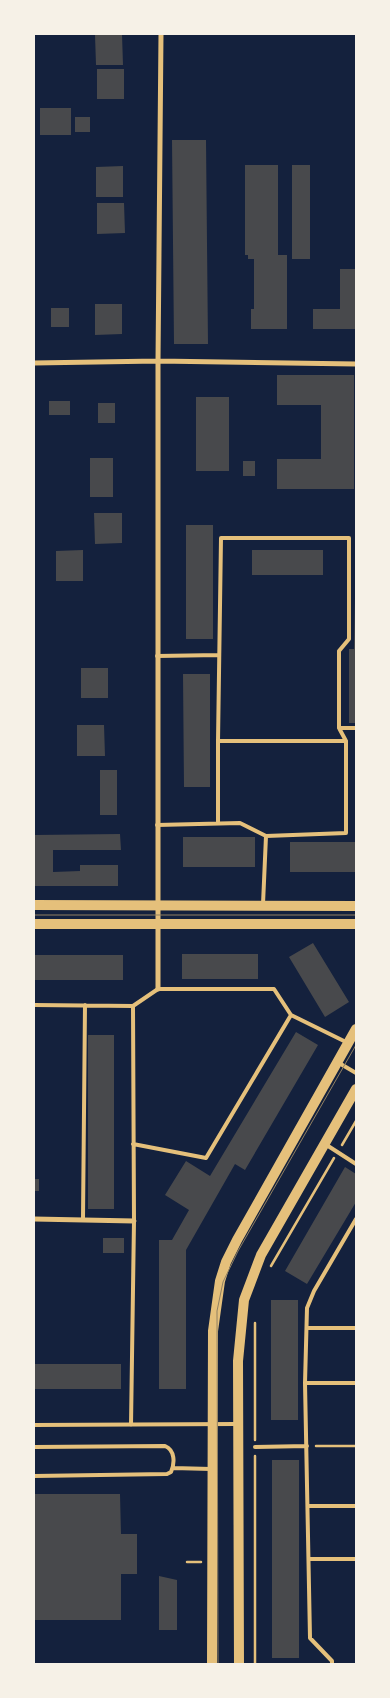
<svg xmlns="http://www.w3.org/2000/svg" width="390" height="1698" viewBox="0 0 390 1698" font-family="'Golos Text',sans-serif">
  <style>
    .building { fill: #48494c }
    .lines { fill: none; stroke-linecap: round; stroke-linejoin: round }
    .path { stroke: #e5c07b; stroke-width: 2.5 }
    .service { stroke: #e5c07b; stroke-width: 4 }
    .minor { stroke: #e5c07b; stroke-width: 5 }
    .secondary { stroke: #e5c07b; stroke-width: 10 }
    .tram { stroke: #918062; stroke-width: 1 }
  </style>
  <rect width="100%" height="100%" fill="#14213d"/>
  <path class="building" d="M122,34L123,65H96L95,35Z
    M97,69H124V99H97Z
    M40,108H71V135H40Z
    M75,117H90V132H75Z
    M172,140H206L208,344H174Z
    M245,165H278V255H287V329H251V309H254V259H248V255H245Z
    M292,165H310V259H292Z
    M123,166V197H96V167Z
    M97,203H124L125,233L97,234Z
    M340,269H356V329H313V309H340Z
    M95,304H122V334L95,335Z
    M51,308H69V327H51Z
    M277,375H354V489H277V459H321V405H277Z
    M196,397H229V471H196Z
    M49,401H70V415H49Z
    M98,403H115V423H98Z
    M90,458H113V497H90Z
    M243,461H255V476H243Z
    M94,513H122V543L95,544Z
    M186,525H213V639H186Z
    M83,550V581H56V551Z
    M252,550H323V575H252Z
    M355,598H356V723H349V649H354Z
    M81,668H108V698H81Z
    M183,674H210V787H184Z
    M77,725H104L105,756H77Z
    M100,770H117V815H100Z
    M120,834L121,850H53V872L80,871V865H118V886H34V835Z
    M183,837H255V867H183Z
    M290,842H356V872H290Z
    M313,943L349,1002L325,1017L289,957Z
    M182,954H258V979H182Z
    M34,955H123V980H34Z
    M296,1032L318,1045L245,1170L235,1164L186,1250V1389H159V1240H172L189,1210L165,1195L186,1161L210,1176Z
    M88,1035H114V1209H88Z
    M345,1167L356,1174V1202L307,1284L285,1271Z
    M34,1179H39V1191H34Z
    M103,1238H124V1253H103Z
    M271,1300H298V1420H271Z
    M34,1364H121V1389H34Z
    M272,1460H299V1658H272Z
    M34,1494H120L121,1534H137V1574H121V1620H34Z
    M159,1576L177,1580V1630H159Z"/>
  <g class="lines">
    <path class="path" d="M342,1145L356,1121
      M271,1266L334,1158
      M255,1323V1440
      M316,1446H356
      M187,1562H201
      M255,1664V1456"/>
    <path class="service" d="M157,656L219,655
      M218,741L221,538H349V639L339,651V728
      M346,741L339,728H356
      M218,823V741H346V833L266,836L263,904
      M157,825L240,823L266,836
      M34,1005L133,1006L158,989H274L291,1015L348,1043
      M339,1063L356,1073
      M133,1144L206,1158L291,1015
      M325,1144L356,1164
      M83,1219L85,1005
      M307,1328H356
      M305,1383H356
      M34,1425L236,1424
      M131,1425L134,1221L133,1006
      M34,1447L165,1446C175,1450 175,1463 171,1472L167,1474L34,1476
      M255,1447L307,1446
      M173,1468L211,1469
      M308,1506H356
      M309,1559H356
      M332,1664V1661L310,1638L305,1383L307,1308L314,1291L356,1219"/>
    <path class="minor" d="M34,363L158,361L356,364
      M158,989V361L161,34
      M34,1219L134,1221"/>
    <path class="secondary" d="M34,905L356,906
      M34,924H356
      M212,1664L213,1331L220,1281L226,1262L237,1240L356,1029
      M239,1664L238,1361L244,1300L261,1255L356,1089"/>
    <path class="tram" d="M34,915H356
      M218,1664L217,1311L223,1282L238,1251L356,1045"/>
  </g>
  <rect width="390" height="1698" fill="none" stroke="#f6f1e7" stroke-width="70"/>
</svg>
